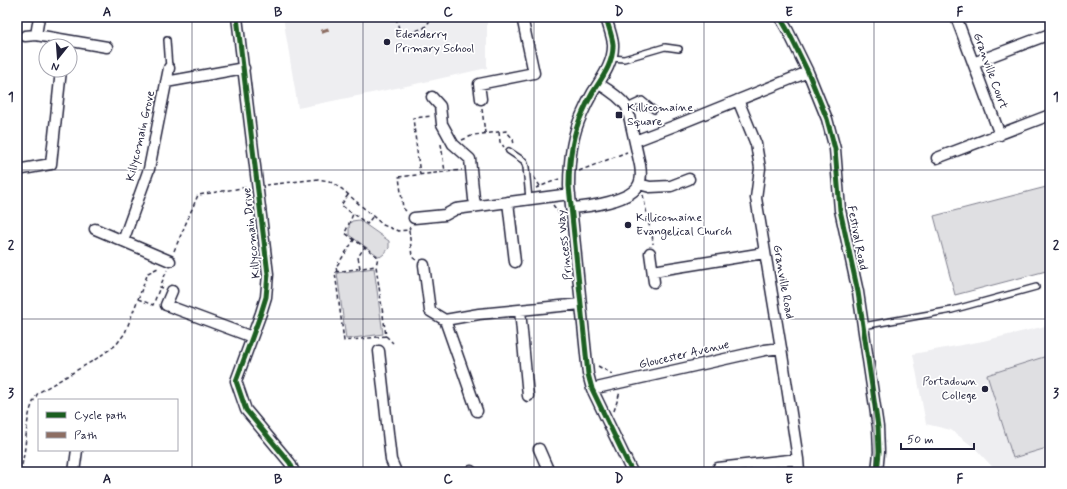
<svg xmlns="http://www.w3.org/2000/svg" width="1067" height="489" viewBox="0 0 1067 489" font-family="Mynerve,sans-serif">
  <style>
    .built { fill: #eeeef1 }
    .green { fill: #dfdfe2; stroke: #80808e }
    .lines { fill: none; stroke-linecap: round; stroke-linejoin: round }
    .service-casing { stroke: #22223b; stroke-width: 8 }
    .minor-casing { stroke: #22223b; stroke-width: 13 }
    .path { stroke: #22223b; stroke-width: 1.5; stroke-dasharray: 4 3; stroke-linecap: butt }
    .service { stroke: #fff; stroke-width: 5 }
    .minor { stroke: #fff; stroke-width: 10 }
    .quiet { stroke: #8d6e63; stroke-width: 4; stroke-dasharray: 8 4; stroke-linecap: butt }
    .cycleway-casing { stroke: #fff; stroke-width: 8 }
    .cycleway { stroke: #1b5e20; stroke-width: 5 }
    .grid { fill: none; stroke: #22223b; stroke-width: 1; stroke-opacity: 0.55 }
    .poi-dot { fill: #22223b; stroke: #fff; stroke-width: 1.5 }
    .labels { text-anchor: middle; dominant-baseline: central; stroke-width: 3.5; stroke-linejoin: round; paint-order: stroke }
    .poi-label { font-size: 12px; fill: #22223b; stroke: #fff; text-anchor: start }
    .street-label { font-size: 12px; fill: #22223b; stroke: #fff }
    .neatline { fill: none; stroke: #22223b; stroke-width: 1.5 }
    .grid-label { font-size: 13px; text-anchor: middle; font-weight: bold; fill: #22223b }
  </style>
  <rect width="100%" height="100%" fill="#fff"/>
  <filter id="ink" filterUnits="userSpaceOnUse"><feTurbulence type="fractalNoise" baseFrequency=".025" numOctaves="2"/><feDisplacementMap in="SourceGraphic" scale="8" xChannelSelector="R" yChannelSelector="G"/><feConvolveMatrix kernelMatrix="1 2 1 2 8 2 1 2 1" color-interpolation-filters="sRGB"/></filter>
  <g filter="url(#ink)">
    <path class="built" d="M283,17H487V68L411,85L298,108Z
      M1050,325V472H997L975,448L951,430L926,424L913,354L983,341Z"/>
    <path class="green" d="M1050,186V270L955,295L934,216Z
      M359,220L389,241V248L384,254L380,257L349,235V225L352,221Z
      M374,268L383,334L346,339L337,273Z
      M1050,355V447L1013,458L987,375Z"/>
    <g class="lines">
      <g class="service-casing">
        <path id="service" d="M167,40L169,68
          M611,58L624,59L665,47L679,49
          M627,107L642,100L654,110
          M509,151L524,161L526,167L529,199
          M863,326L952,310L1036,287"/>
      </g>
      <g class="minor-casing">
        <path id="minor" d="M237,17L268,274L266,297L261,313L236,381L246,410L290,463L294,472
          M606,17C608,26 612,35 613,44C614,62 602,78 593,92C589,99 585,107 582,114C571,137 569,162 569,186L588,374L592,389L632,472
          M780,17L788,31L808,72L827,119L835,149L840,210L858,292L878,427L879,452L877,472
          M956,17L1000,135
          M36,35L39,17
          M25,36L36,35L107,47
          M973,63L1050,34
          M166,82L244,68
          M432,97L440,106L442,124L453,144L470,159L474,199L476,206
          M481,99L479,84L534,73L522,17
          M738,100L756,144L760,168L756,198L781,348L798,459L799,472
          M635,141L674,126L808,72
          M937,158L1050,115
          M17,170L51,164L61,70
          M639,184L650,187L671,186L689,179
          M508,202L515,262
          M571,208C588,207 632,201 639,184C642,178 641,171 640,165L627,107C620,97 609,90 599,84
          M414,218L445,215L456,209L570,194
          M95,229L170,261
          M123,241L149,169L169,68
          M650,253L654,282
          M424,265L430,311L445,320L477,411
          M653,271L764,253
          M172,291L166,305L252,337
          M520,310L528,396
          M445,320L479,314L581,304
          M379,351L391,460L396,472
          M592,389L765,350L781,348
          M539,449L549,472
          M718,468L798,459
          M471,471V472
          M74,472L77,450"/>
      </g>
      <path class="path" d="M396,18L401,36L424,28L433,17
        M482,109L485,133
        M499,132L500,142L504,147
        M462,140L474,135L506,131L513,139L514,145
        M441,144L445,172
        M579,171L627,152
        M420,175L413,118L432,116
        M534,177L540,186
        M266,185L318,179L329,181L342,189L383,225L398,231L409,230L410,227
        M536,188L559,179
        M348,195L341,205L353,214L345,233L378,257L376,266
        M643,195L650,229L652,232L653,244
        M553,205L562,217
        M406,211L403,208L399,177L462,170
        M354,214L367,224L373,216
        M409,230L412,257L416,260
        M174,251L198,195L248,187
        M360,268L358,257L364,248
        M337,272L336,267L354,240
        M163,288L160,287L167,270
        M138,299L153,305L160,287
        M386,336L344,341L335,272L376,266L386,336L393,343
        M598,366L612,374
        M614,411L620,392
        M21,472C22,464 24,455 25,447C27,428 27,410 38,393L96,359L116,345L125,333L148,273L158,268"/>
      <use href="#service" class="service"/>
      <use href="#minor" class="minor"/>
      <path class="quiet" d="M321,32L330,29"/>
      <g class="cycleway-casing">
        <path id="cycleway" d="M237,17L268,274L266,297L261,313L236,381L246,410L290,463L294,472
          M606,17C608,26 612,35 613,44C614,62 602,78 593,92C589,99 585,107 582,114C571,137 569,162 569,186L588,374L592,389L632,472
          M780,17L788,31L808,72L827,119L835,149L840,210L858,292L878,427L879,452L877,472"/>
      </g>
      <use href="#cycleway" class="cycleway"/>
    </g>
  </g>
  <path class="grid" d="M192,17V472M363,17V472M534,17V472M704,17V472M874,17V472M17,170H1050M17,319H1050"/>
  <g class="poi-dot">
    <circle cx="387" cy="42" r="4"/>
    <rect x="615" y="111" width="8" height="8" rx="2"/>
    <circle cx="628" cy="225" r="4"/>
    <circle cx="985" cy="389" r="4"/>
  </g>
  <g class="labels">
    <g class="poi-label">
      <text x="395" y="35">Edenderry<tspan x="395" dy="14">Primary School</tspan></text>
      <text x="627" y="108">Killicomaine<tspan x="627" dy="14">Square</tspan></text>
      <text x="636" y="218">Killicomaine<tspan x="636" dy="14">Evangelical Church</tspan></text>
      <text x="977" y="382" text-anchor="end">Portadown<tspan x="977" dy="14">College</tspan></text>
    </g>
    <g class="street-label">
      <text transform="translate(990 71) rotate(70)">Granville Court</text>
      <text transform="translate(141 136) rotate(-77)">Killycomain Grove</text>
      <text transform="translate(252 233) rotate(-96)">Killycomain Drive</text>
      <text transform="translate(857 238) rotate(79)">Festival Road</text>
      <text transform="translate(565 245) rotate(-96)">Princess Way</text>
      <text transform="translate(783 282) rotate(80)">Granville Road</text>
      <text transform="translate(684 355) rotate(-13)">Gloucester Avenue</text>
    </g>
  </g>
  <rect width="1067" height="489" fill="none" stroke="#fff" stroke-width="44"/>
  <rect x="38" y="399" width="140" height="52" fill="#ffffff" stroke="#a7a7b1"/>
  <rect x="46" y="412" width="20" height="6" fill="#1b5e20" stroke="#a7a7b1"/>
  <text x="74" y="419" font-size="12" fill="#22223b">Cycle path</text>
  <rect x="46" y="432" width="20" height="6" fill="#8d6e63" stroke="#a7a7b1"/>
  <text x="74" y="439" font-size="12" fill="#22223b">Path</text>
  <g transform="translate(58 58) rotate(197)"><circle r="19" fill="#ffffff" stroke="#a7a7b1"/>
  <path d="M0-3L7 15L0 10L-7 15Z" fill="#22223b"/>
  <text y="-6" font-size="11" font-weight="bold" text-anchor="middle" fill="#22223b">N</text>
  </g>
  <path d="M901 443v6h73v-6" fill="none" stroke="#22223b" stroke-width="2"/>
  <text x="907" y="443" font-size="12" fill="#22223b" stroke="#ffffff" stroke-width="3" paint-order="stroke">50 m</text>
  <rect x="22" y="22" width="1023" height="445" class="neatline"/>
  <g class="grid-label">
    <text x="107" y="16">A</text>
    <text x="278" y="16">B</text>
    <text x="448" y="16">C</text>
    <text x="619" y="16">D</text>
    <text x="789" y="16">E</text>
    <text x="960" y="16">F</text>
    <text x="11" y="101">1</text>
    <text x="1056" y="101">1</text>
    <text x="11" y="249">2</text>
    <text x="1056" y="249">2</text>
    <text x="11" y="397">3</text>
    <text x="1056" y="397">3</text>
    <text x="107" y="483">A</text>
    <text x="278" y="483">B</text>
    <text x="448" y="483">C</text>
    <text x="619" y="483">D</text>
    <text x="789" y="483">E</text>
    <text x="960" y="483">F</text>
  </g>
</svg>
